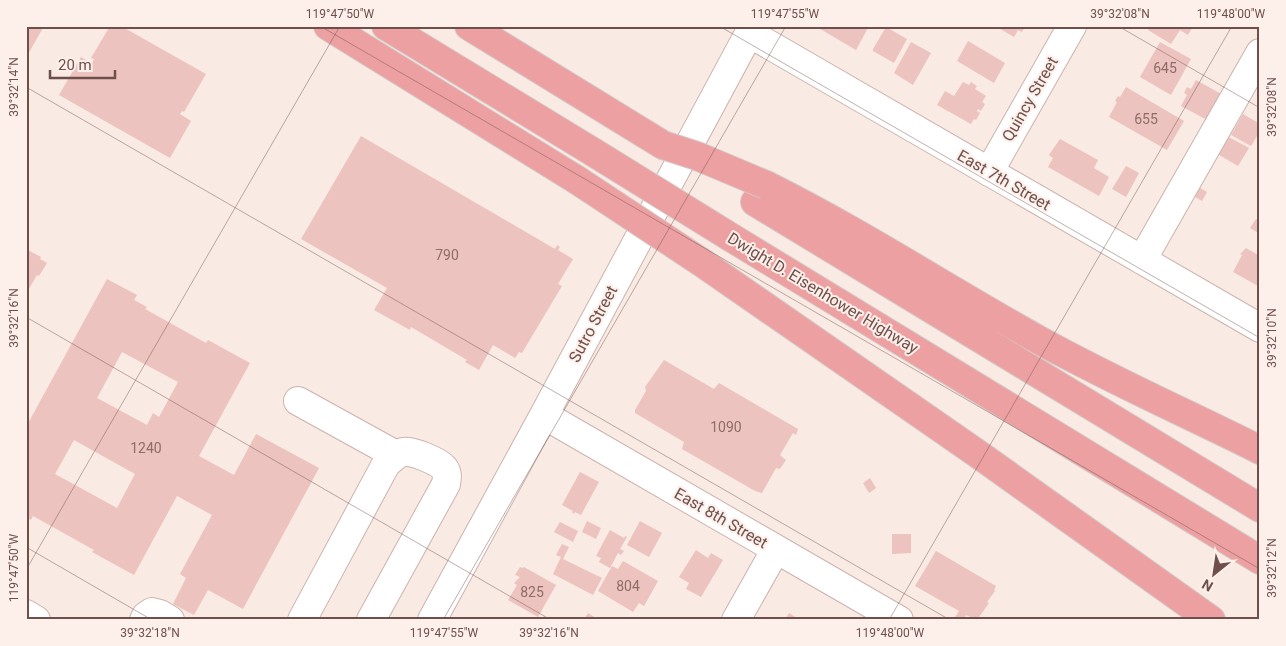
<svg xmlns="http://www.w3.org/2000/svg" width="1286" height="646" viewBox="0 0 1286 646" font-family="Roboto,sans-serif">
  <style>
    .building { fill: #ecc3be; fill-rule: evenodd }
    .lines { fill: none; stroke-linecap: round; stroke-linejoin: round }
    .minor-casing { stroke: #cbb3ae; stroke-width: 30 }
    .highway-casing { stroke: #d4cac9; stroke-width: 30 }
    .minor { stroke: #fff; stroke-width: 28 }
    .highway { stroke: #eda0a1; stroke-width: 28 }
    .highway-bridge-casing { stroke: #d4cac9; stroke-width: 30; stroke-linecap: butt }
    .highway-bridge { stroke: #eda0a1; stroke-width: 28 }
    .ticks { fill: none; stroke: #6e4f4c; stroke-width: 1; stroke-opacity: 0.45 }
    .labels { text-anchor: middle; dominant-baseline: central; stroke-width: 4; stroke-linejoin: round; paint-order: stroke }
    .number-label { font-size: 14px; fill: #8e6c68 }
    .street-label { font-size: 16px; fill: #6e4f4c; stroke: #fdefe9 }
    .neatline { fill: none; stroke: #6e4f4c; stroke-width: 2 }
    .ticks-label { font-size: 12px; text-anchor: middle; fill: #6e4f4c }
  </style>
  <rect width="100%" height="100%" fill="#f9eae3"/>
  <path class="building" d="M26,26H44L26,58Z
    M110,26H121L206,74L184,112L182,111L180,114L191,121L170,158L59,95L81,57L92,64L94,59L91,58Z
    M815,26H869L856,50Z
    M995,26H1025L1022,32L1018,30L1014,37Z
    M1150,26H1193L1188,35L1180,30L1171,44L1148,30Z
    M886,27L907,39L894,63L873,51V49Z
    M968,41L1005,63L994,83L957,61Z
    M911,42L931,53L913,85L894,73Z
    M1160,42L1191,59L1171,95L1140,77Z
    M1196,80L1223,95L1209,121L1181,106L1187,95L1184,93L1187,87L1191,89Z
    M963,82L969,85L971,82L977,86L975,89L986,96L982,102L985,104L981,111L978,109L977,111L980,113L976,120L974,119L971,124L937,105L945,91L954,96Z
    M1126,87L1184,121L1167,150L1109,117L1117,102L1115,101L1118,96L1120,97Z
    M1243,114L1260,124V131L1251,146L1231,135Z
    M1223,134L1249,148L1238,166L1214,152Z
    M361,136L555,249L557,245L560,247L558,250L573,259L558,284L562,286L522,353L519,352L515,358L493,345L479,370L465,362L467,360L411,327L410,330L374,310L387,288L301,239Z
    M1060,139L1098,160L1094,168L1109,177L1099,196L1048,167L1053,158L1049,155Z
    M1126,166L1139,173L1126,197L1112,189Z
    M1197,186L1207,192L1202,201L1192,195Z
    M1256,219L1260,221V234L1250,228Z
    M1246,248L1260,256V287L1233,272L1242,255L1240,254Z
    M26,249L41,257L40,259L47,263L39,276L37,275L26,294Z
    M107,279L137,295L134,300L147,307L145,309L206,343L208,340L250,363L199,456L234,475L256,434L319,468L243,609L208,590L194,615L173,604L186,578L180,574L212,515L177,496L134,575L92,552L94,550L33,516L31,520L26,517V427ZM122,352L178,382L159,417L153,413L147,425L97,398ZM74,440L135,474L117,508L55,474Z
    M664,360L714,389L719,383L798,429L796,435L793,433L780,455L786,460L780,469L776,468L762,493L755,491L682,449L684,442L635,413V410L646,391L645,387Z
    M580,472L599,482L581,515L575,512L574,514L572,512L573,511L562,505Z
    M870,478L876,488L869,493L863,483Z
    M587,521L601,528L596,539L582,532Z
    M640,521L662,533L649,557L627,545Z
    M560,522L578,531L573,542L554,532Z
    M610,530L624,538L625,536L627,537L620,549L624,551L621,555L618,553L610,568L599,562L601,558L596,556Z
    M892,534H911V553L892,554Z
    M562,544L569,547L563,559L602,578L593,595L553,574L561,557L556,555Z
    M696,550L708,558L711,553L723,560L701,597L686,589L689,583L679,577Z
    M936,551L996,586L994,590L995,591L987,602L989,603L977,620L966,615L964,620H960L955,617L959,611L915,586Z
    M623,561L658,581L644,606L639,603L633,612L598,591L612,566L618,569Z
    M520,567L523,568L524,567L556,585L538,617L508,600L517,585L514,583L520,577L515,575Z
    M588,613L599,620H584Z
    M789,613L800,620H785Z"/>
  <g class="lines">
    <g class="minor-casing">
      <path id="minor" d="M749,33L1260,328
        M989,172L1072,26
        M1142,260L1260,53
        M298,401L396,455
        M544,415L899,620
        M26,614L36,620
        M144,620L146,616L152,612L160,614L170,620
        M302,620L386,464C391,460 396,454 403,452C411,450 438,461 444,468C448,473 447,478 446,484L371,620
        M432,620L544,415L753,26
        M736,620L776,549"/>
    </g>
    <g class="highway-casing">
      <path id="highway" d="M328,26L577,180
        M386,26L593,152
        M469,26L663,145
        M766,185C859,231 947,289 1039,340C1111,380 1186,413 1260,450
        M755,202L1260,508
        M732,238L1260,560
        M701,262L978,454L1211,620"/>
    </g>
    <use href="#minor" class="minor"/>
    <use href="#highway" class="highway"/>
    <g class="highway-bridge-casing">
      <path id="highway-bridge" d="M663,145L697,156L766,185
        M593,152L732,238
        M577,180L701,262"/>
    </g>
    <use href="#highway-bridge" class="highway-bridge"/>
  </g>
  <path class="ticks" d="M320,26L1260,569M719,26L1260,338M1118,26L1260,108M26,87L950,620M26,317L551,620M26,547L152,620M26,570L340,26M443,620L786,26M889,620L1232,26"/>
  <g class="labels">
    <g class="number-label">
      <text x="1165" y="68">645</text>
      <text x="1146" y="119">655</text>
      <text x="447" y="255">790</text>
      <text x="726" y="427">1090</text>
      <text x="146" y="448">1240</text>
      <text x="628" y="586">804</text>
      <text x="532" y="592">825</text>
    </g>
    <g class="street-label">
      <text transform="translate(1030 99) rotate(-60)">Quincy Street</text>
      <text transform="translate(1004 180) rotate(30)">East 7th Street</text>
      <text transform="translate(823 293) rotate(31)">Dwight D. Eisenhower Highway</text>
      <text transform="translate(593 324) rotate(-62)">Sutro Street</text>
      <text transform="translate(721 518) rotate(30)">East 8th Street</text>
    </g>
  </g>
  <rect width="1286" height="646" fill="none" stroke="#fdefe9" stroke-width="55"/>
  <g transform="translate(1214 574) rotate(210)" stroke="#fdefe9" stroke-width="4" paint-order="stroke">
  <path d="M0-4L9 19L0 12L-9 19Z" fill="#6e4f4c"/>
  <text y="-8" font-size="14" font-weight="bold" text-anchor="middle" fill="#6e4f4c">N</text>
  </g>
  <path d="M50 70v8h65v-8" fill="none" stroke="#6e4f4c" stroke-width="2.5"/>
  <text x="58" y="70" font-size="15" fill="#6e4f4c" stroke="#fdefe9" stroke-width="4" paint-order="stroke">20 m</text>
  <rect x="28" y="28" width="1230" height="590" class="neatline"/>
  <g class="ticks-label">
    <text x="340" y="18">119°47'50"W</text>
    <text x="785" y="18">119°47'55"W</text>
    <text x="1120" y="18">39°32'08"N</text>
    <text x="1231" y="18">119°48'00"W</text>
    <text transform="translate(14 87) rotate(-90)" y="4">39°32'14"N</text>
    <text transform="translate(1272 107) rotate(-90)" y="4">39°32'08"N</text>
    <text transform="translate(14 318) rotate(-90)" y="4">39°32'16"N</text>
    <text transform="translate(1272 338) rotate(-90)" y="4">39°32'10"N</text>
    <text transform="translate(1272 568) rotate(-90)" y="4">39°32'12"N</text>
    <text transform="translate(14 568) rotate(-90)" y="4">119°47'50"W</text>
    <text x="150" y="637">39°32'18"N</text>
    <text x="444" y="637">119°47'55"W</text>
    <text x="549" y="637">39°32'16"N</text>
    <text x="890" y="637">119°48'00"W</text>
  </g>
</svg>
